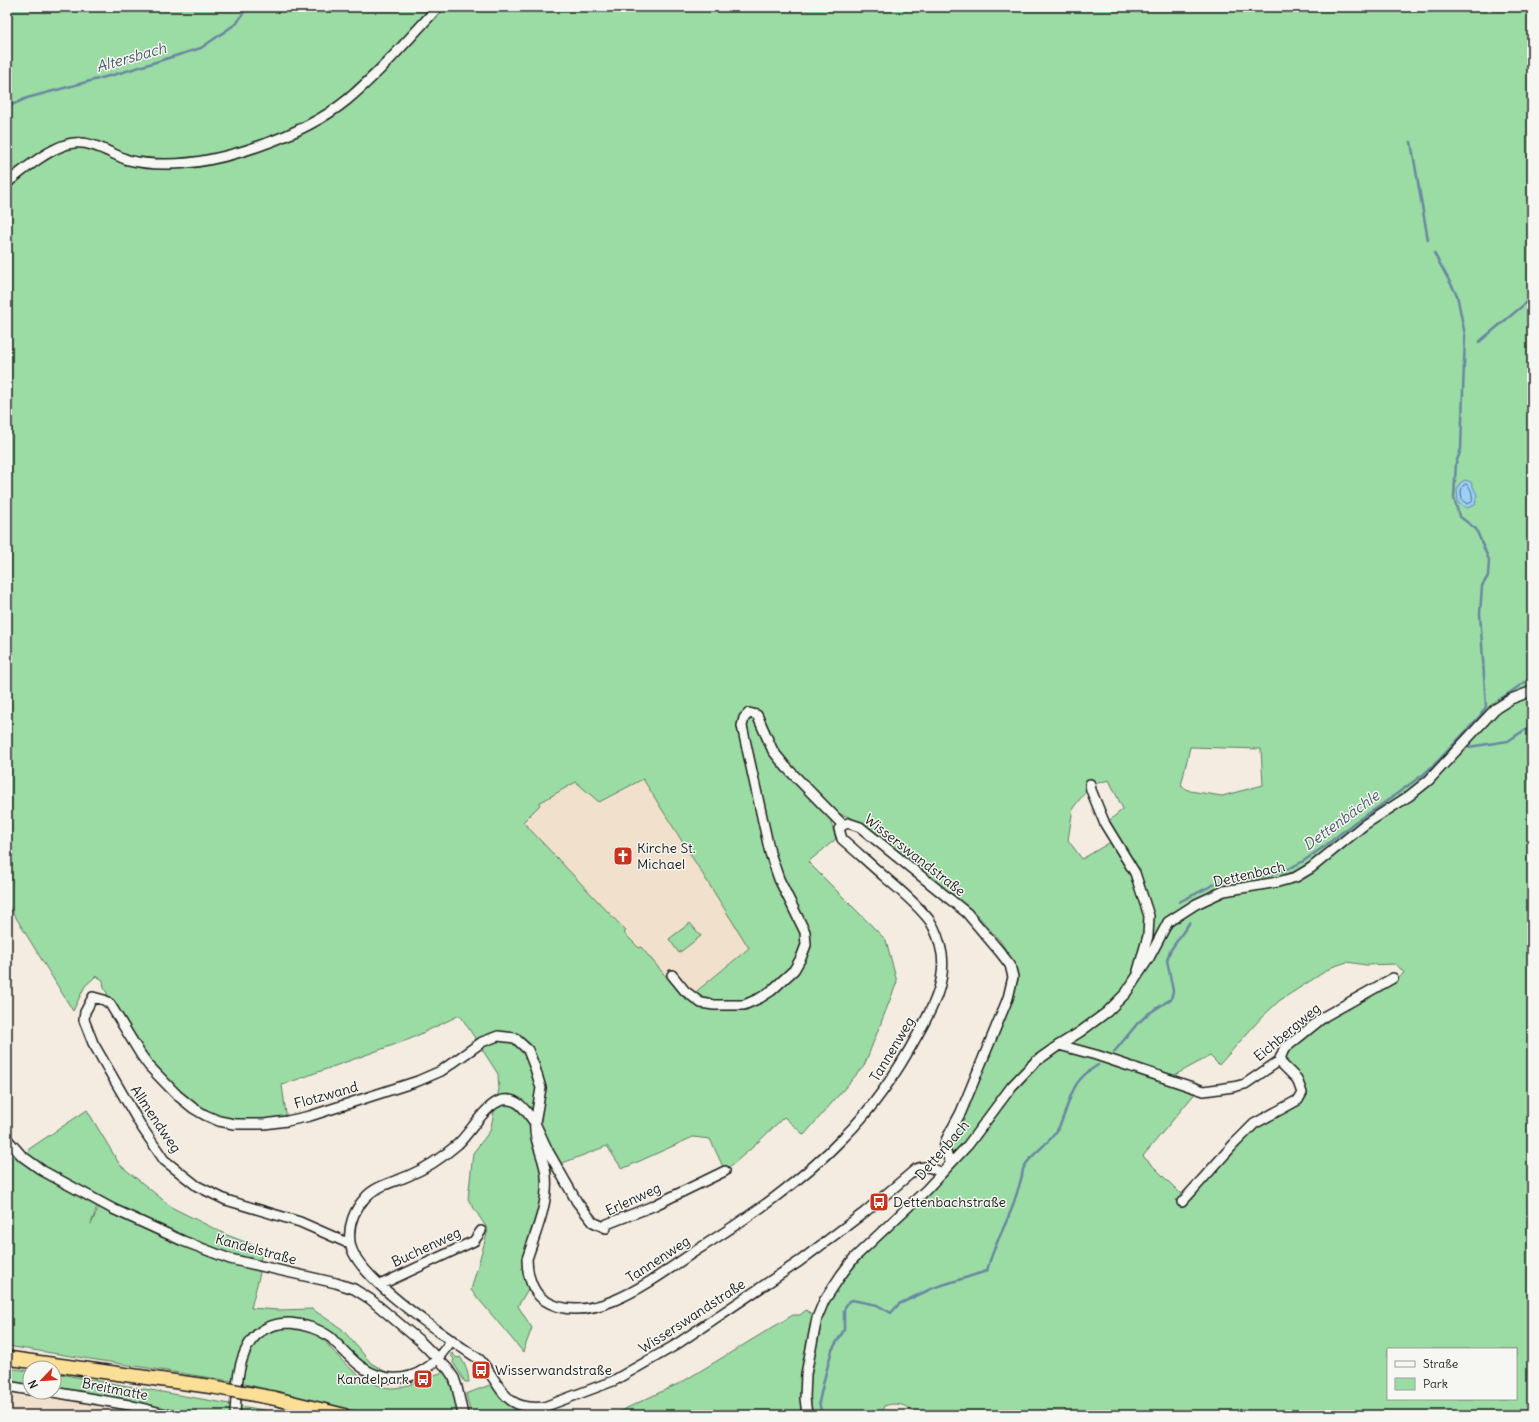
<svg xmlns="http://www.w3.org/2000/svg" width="1539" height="1422" viewBox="0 0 1539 1422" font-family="Delius,sans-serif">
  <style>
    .built { fill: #f1e0cc }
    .green { fill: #9bdba4; stroke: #5c7c60; fill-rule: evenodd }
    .water { fill: #9bd0f9; stroke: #6888a1 }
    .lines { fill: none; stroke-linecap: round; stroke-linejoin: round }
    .shore { stroke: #4f6474; stroke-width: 1 }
    .stream { stroke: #6888a1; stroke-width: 2.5 }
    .minor-casing { stroke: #1c1c1c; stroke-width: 12 }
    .highway-casing { stroke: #1c1c1c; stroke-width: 16 }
    .minor { stroke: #f6f6f2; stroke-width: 9 }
    .highway { stroke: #fbdf96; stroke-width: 13 }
    .highway-bridge-casing { stroke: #1c1c1c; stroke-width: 16; stroke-linecap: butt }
    .highway-bridge { stroke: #fbdf96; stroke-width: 13 }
    .labels { text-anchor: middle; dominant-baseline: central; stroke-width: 3; stroke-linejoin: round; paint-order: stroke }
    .poi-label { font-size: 14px; fill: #1c1c1c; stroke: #f6f6f2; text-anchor: start }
    .street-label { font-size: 14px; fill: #1c1c1c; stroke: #f6f6f2 }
    .water-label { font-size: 15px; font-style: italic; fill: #485b69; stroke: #f6f6f2 }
  </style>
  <rect width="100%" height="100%" fill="#f4ece1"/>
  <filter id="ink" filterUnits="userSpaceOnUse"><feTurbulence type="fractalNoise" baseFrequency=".025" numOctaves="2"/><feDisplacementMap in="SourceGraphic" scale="8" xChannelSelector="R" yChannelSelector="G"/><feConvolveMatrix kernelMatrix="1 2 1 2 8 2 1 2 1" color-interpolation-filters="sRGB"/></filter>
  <g filter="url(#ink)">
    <path class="built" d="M643,779L749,947L686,1000L641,947L639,948L624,933L626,931L523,822L540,805L539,804L576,782L599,802Z
      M7,1386L30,1392H53L164,1415H7Z"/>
    <path class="green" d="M7,7H1532V1415H913C909,1404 895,1402 884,1406L881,1415H612L682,1382L793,1315H800L806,1310L817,1318L837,1287L860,1260L886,1232L947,1176L956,1165L949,1154L947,1149L1015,989L1018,978L1016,966L1000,941L978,916L926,874L850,817L839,814L834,816L831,822L836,839L808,862L886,940L897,982L864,1066L804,1135L784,1117L753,1147L725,1171L710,1139L693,1137L622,1169L607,1146L555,1166L547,1178L531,1245V1284L518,1306L532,1328L523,1352L471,1290L488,1230L468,1199L473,1153L490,1131L499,1089L498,1074L460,1015L410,1039L282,1085L287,1121L264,1124L205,1115L149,1066L104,988L103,980L96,976L85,986L73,1011L7,903ZM1190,747L1261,749L1263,785L1222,796L1190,791L1181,786ZM643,779L749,948L686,1000L641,947L639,948L624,933L626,931L523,822L540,805L539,803L576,782L599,802ZM1109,780L1123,809L1105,824L1114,840L1082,859L1068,840L1073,808L1091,785ZM1347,962L1366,965L1396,964L1404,973C1393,982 1379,989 1367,996C1338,1012 1307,1029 1286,1056L1288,1063L1296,1072L1299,1104L1260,1125L1240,1142L1185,1198L1143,1156L1197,1091L1173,1076L1210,1056L1219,1065L1261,1018L1279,1001L1332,967ZM1388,1349H1516V1399H1388Z
      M690,923L701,936L679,953L669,939Z
      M87,1110L120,1165L173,1208L227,1235L263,1249L259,1266L260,1273L251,1308L278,1310L312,1309L342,1329L371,1363L386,1372L387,1375L370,1369L330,1337L325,1341C341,1362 372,1394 401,1387C417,1383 430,1375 445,1372L451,1381L461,1415H372L237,1382L7,1346V1147L20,1161L41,1176L98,1204L91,1224L101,1203L22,1156L29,1149Z
      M452,1353L457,1358L460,1357C466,1365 468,1372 469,1382H465L453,1362L454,1359L450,1355Z
      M7,1368L30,1371V1390L7,1386Z
      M54,1373L292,1415H170L54,1392Z
      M495,1383L503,1393L532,1408L534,1415H471L466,1394Z"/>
    <path class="water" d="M1465,480L1471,482L1477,495L1475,505L1467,508L1458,503L1457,490L1460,483Z"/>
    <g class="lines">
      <path class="shore" d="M1466,484C1472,488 1473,496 1472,502L1467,504L1462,500L1461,491L1463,486Z"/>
      <path class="stream" d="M7,107L27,98L120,73L201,48L237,23L247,7
        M1411,142L1428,240
        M1479,342L1526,303L1532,294
        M1499,700L1532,677
        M1462,748L1508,741L1532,725
        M1179,902L1219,882L1266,875L1288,869L1302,862L1325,846L1355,822L1377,808L1424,774L1438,761L1480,716L1486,707L1480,613L1482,586L1488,576L1489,560L1476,529L1459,516L1454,498L1456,463L1461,449L1465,335L1457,295L1434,253
        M1114,1052L1137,1024L1148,1014L1171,999L1173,991L1167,960L1170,951L1190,922
        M822,1415L819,1402L824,1380L832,1350L844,1330V1310L848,1302L852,1300L877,1305L891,1313L899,1304L933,1288L987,1271C992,1249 1004,1229 1012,1208C1015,1198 1019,1188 1021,1179C1023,1174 1022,1170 1024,1167C1033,1151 1052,1143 1060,1125C1072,1098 1069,1082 1098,1065"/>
      <g class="minor-casing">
        <path id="minor" d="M7,183C23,170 53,145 74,143C93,141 111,154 128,160C140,163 153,164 164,164C220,165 304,135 347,100C380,72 409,39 438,7
          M1090,784L1091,790L1105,824L1135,873L1149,916L1148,936L1138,971
          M843,825L839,829L842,839C857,852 871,865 886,878C901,891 918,905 930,921C936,930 940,943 942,954C946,983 932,1009 918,1034C898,1071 874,1107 844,1137C801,1182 749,1217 697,1250C659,1275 591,1331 544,1300C532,1292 527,1274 527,1259C535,1234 549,1203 546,1176C545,1158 533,1141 535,1123C527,1113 519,1097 503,1100C486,1103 471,1132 458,1144C443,1157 427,1168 408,1176C394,1182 375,1186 365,1198C354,1210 348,1226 350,1242C353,1277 451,1340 480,1360C502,1385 502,1411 544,1407L613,1381L674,1346L800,1261L865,1212L916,1169C925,1164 934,1169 942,1173
          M843,825L848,823L860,827L967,913L1000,952L1010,965L1013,977L1008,998L961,1112L946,1140L944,1149L951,1163
          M672,975L685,991L701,1003L714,1005H744L760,998L771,991L794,970L801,958L806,945L805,932L779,879L770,853L742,726L744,718L749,713L757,715L773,751L786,767L843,825
          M1059,1045L1096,1055L1204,1091L1233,1087L1245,1084L1279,1061L1284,1049L1325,1016L1393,978
          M7,1139L22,1156L43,1171L113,1209L183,1241L230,1259L336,1283L354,1289L370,1299L420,1341L448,1369L454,1378L457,1387L463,1415
          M1182,1202L1234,1144L1254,1124L1298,1100L1302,1093L1297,1079L1279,1061
          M350,1244L300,1222L226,1200L197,1186L164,1160L141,1126L93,1043L84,1020L85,1012L93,997L104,1000L110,1004L141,1055L149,1066L177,1095L193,1108L205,1115L219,1121L234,1124H264L287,1121L310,1116L418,1081L441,1071L482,1042L498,1036L515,1038L528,1050L535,1068L541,1088L535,1123L548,1151L577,1202L593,1222L606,1228L607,1224L653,1206L725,1171
          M380,1285L474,1241L481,1231
          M7,1386L30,1390
          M53,1392L129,1405L170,1415
          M235,1415C237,1377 238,1323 290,1323C303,1324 319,1329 330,1337C333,1339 335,1343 338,1345C346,1353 354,1362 363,1368C382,1381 406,1382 425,1369C436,1363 444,1350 452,1340
          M807,1415L805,1398L806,1374L817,1318L824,1301L841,1275L854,1258L926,1190L968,1145L1012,1086L1035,1062L1059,1045L1080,1032L1107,1012L1126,993L1149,958L1168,922L1196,904L1224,891L1278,882L1296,877L1311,868L1364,825L1409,796L1429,780L1495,709L1511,699L1532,691"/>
      </g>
      <g class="highway-casing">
        <path id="highway" d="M7,1358L214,1387
          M273,1398L343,1415"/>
      </g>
      <use href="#minor" class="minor"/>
      <use href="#highway" class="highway"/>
      <g class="highway-bridge-casing">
        <path id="highway-bridge" d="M214,1387L273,1398"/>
      </g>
      <use href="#highway-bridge" class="highway-bridge"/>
    </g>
  </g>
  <defs>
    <g id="church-square" transform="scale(1)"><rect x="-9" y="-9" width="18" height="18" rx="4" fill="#c8321e" stroke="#f6f6f2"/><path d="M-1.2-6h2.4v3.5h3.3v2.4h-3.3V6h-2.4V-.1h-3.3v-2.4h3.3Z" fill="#fff"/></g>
    <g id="bus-square" transform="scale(1)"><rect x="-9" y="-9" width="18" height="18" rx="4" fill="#c8321e" stroke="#f6f6f2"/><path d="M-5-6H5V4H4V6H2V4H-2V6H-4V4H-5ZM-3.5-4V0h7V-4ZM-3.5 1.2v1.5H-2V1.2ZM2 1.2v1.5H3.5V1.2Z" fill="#fff"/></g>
  </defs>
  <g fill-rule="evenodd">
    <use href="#church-square" x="623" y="856"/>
    <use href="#bus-square" x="879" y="1202"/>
    <use href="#bus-square" x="481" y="1370"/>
    <use href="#bus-square" x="423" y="1379"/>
  </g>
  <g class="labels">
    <g class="poi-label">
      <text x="637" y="848">Kirche St.<tspan x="637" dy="16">Michael</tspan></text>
      <text x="893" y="1202">Dettenbachstraße</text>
      <text x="495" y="1370">Wisserwandstraße</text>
      <text x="409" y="1379" text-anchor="end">Kandelpark</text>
    </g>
    <g class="street-label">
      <text transform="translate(915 855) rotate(38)">Wisserswandstraße</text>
      <text transform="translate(1249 874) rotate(-13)">Dettenbach</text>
      <text transform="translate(1287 1032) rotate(-40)">Eichbergweg</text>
      <text transform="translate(892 1049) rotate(-59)">Tannenweg</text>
      <text transform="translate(326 1095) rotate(-16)">Flotzwand</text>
      <text transform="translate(156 1119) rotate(56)">Allmendweg</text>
      <text transform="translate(942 1150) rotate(-49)">Dettenbach</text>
      <text transform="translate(633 1199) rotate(-25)">Erlenweg</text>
      <text transform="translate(426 1247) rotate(-25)">Buchenweg</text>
      <text transform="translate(256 1249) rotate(15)">Kandelstraße</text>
      <text transform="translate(658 1259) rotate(-33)">Tannenweg</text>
      <text transform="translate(692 1316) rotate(-33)">Wisserswandstraße</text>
      <text transform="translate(115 1389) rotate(11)">Breitmatte</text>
    </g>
    <g class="water-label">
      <text transform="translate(131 57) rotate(-16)">Altersbach</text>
      <text transform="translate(1341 820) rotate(-36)">Dettenbächle</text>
    </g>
  </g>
  <rect width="1539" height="1422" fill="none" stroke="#f6f6f2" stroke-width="24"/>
  <rect x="12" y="12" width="1515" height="1398" fill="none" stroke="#1c1c1c" stroke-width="1.5" filter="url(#ink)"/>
  <rect x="1387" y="1348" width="130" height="52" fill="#f6f6f2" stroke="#9f9f9c"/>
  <rect x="1395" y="1361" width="20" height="6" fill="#f6f6f2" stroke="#9f9f9c"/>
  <text x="1423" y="1368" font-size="12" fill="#1c1c1c">Straße</text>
  <rect x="1395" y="1378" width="20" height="12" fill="#9bdba4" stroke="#9f9f9c"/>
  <text x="1423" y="1388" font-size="12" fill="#1c1c1c">Park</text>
  <g transform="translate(42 1380) rotate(245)"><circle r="19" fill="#f6f6f2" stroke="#9f9f9c"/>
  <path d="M0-3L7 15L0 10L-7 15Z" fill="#c8321e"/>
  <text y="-6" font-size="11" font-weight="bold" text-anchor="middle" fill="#1c1c1c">N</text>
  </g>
</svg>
